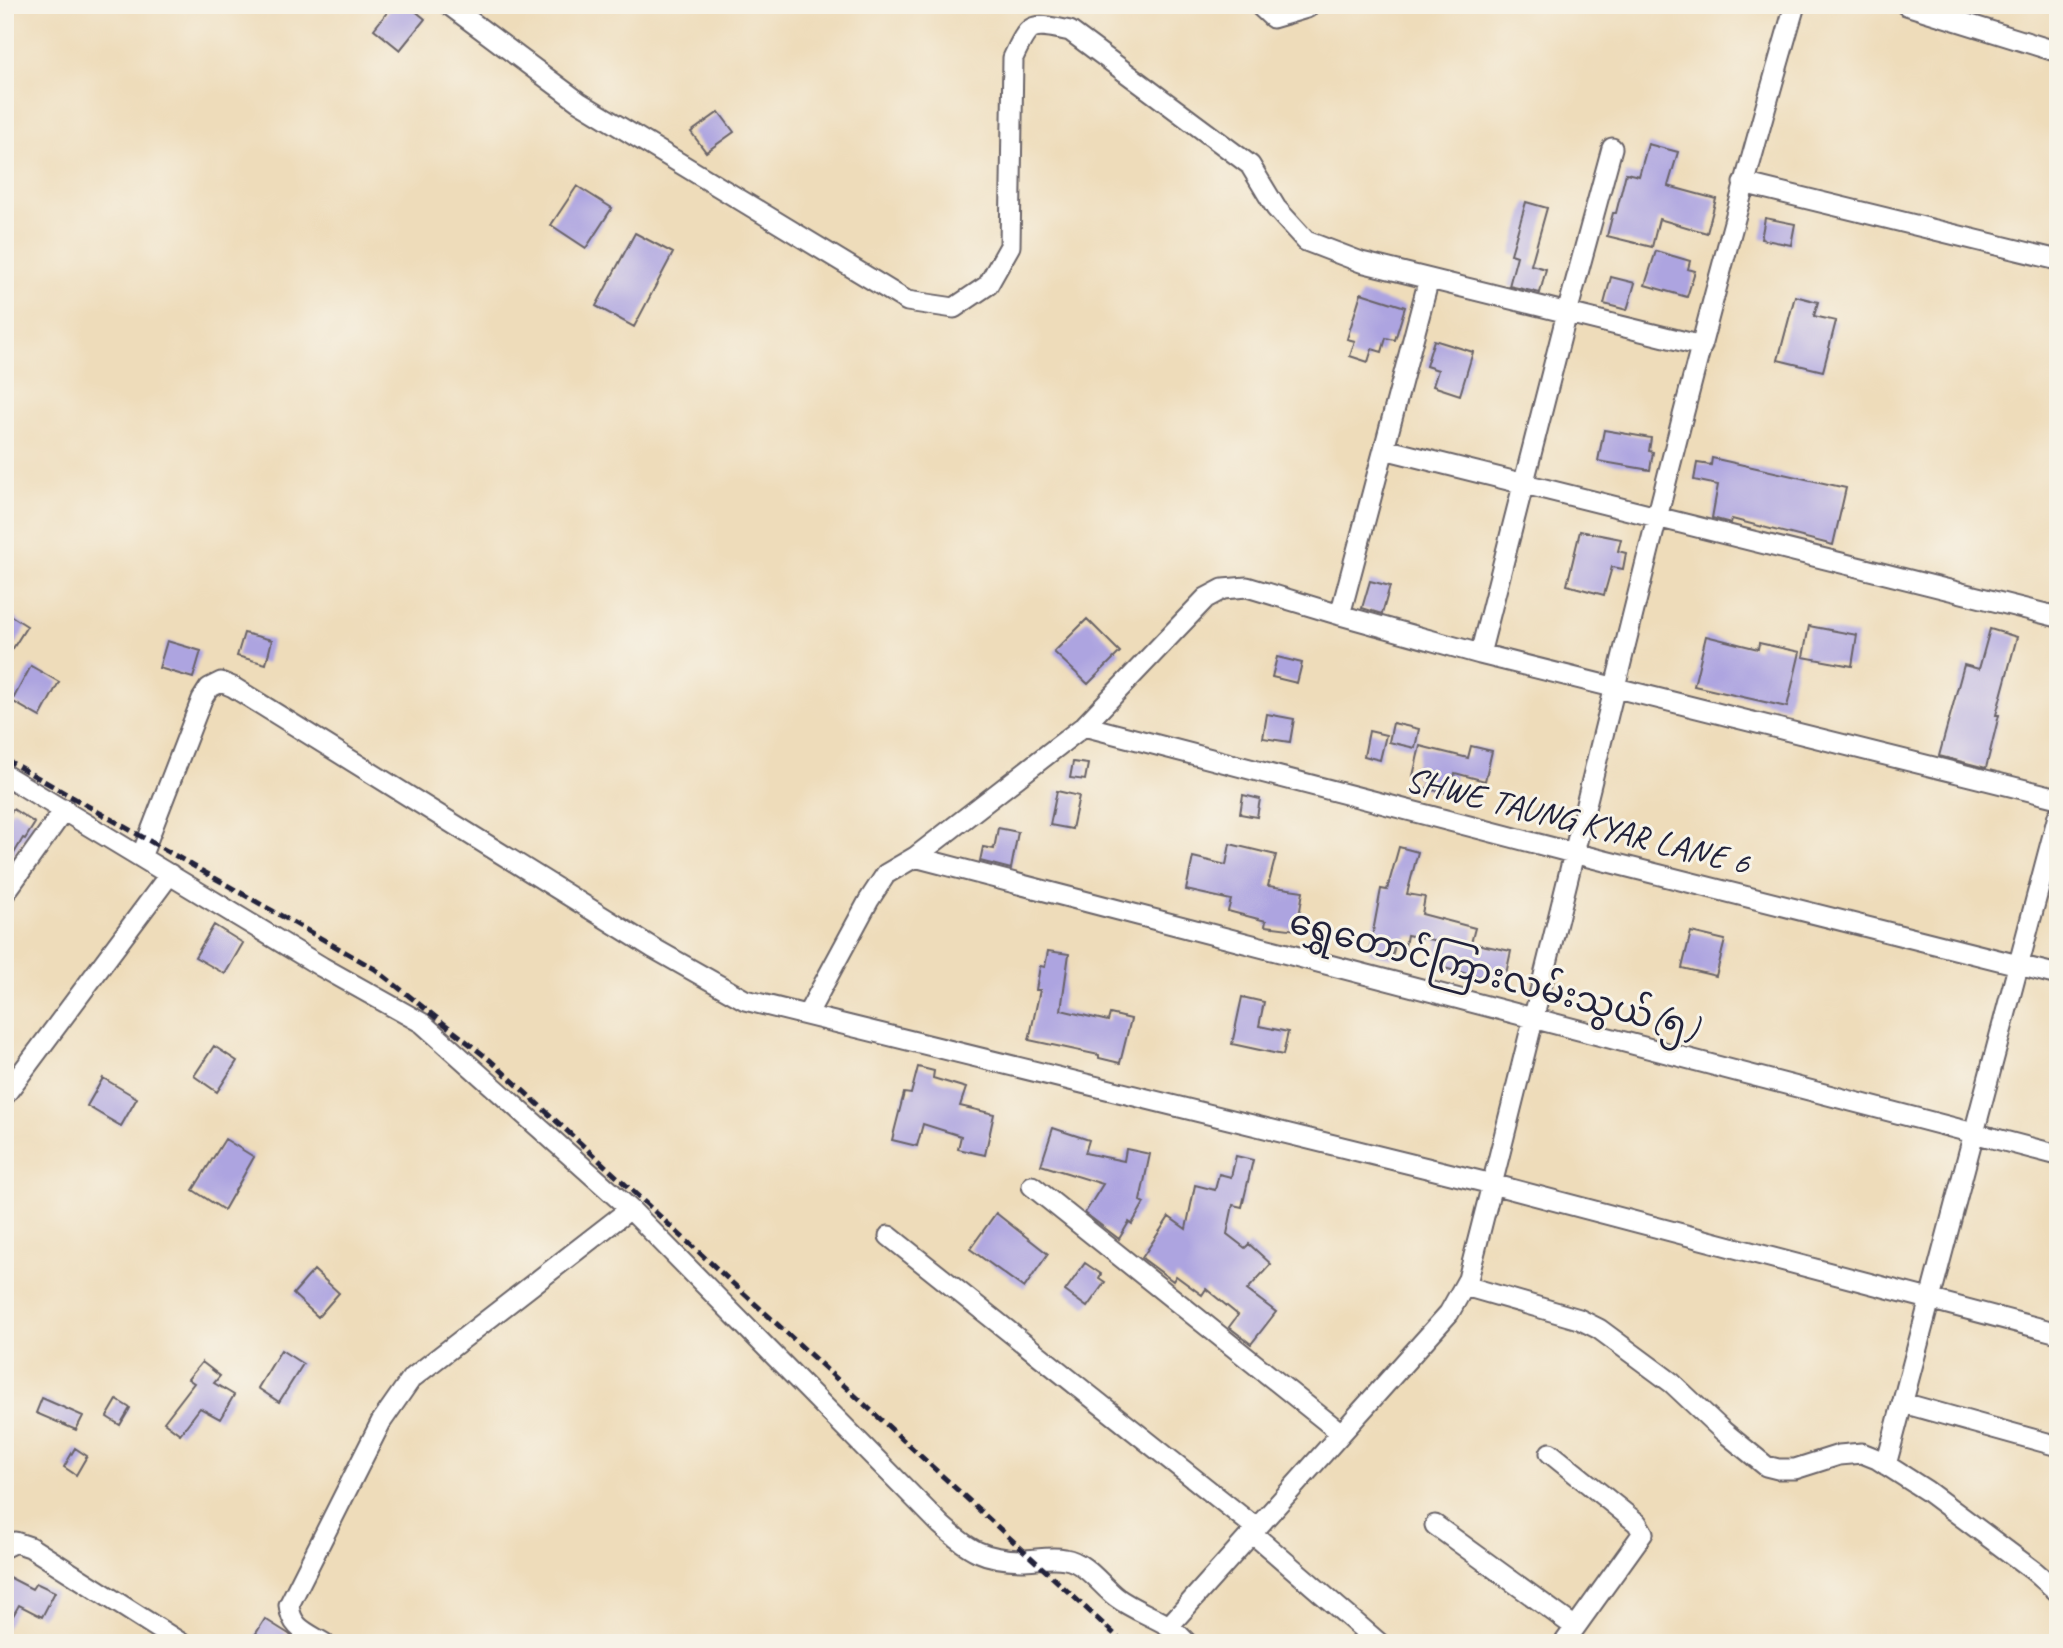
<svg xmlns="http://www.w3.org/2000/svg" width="2063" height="1648" viewBox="0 0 2063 1648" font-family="Caveat,'Noto Sans Myanmar',sans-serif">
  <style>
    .building { fill: #ada4e0 }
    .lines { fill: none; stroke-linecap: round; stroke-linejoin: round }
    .minor-casing { stroke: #696367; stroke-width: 23 }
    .minor { stroke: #fff; stroke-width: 19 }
    .rail { stroke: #22223b; stroke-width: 5; stroke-dasharray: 10 5; stroke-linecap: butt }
    .labels { text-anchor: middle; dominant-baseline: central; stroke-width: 6; stroke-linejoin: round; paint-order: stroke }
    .street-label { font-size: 35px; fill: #22223b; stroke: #f7f3e8 }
  </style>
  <rect width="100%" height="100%" fill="#f7f3e8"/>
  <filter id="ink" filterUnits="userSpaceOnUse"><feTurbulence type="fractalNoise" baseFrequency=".0143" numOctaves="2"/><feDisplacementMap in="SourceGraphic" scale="14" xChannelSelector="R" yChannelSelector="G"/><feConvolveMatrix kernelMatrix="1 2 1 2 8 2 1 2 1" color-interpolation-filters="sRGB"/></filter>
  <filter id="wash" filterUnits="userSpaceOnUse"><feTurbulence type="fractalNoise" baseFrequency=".00686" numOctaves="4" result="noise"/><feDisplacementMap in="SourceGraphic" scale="28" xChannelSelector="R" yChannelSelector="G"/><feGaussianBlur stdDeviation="1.57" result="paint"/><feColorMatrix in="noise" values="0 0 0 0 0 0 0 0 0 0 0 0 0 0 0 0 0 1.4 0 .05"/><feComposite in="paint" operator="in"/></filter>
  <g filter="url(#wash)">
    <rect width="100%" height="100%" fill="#eedcba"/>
    <g id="blocks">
      <path class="building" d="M393,5H408L425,19L400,50L374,29Z
        M719,112L734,132L706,152L691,132Z
        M1648,144L1678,152L1668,186L1716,199L1707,233L1659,219L1652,247L1607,236L1613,213H1616L1626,173L1639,176Z
        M577,186L612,208L586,248L551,225Z
        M1526,202L1547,208L1531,265L1546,269L1540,293L1509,286L1517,256L1511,254Z
        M1765,218L1795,224L1791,245L1761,239Z
        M635,233L673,253L634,327L596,306Z
        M1656,251L1690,261L1688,269L1695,271L1687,297L1645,285Z
        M1611,277L1635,283L1627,310L1604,304Z
        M1361,293L1405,307L1395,340L1386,338L1382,352L1372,349L1368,362L1350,356L1355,341L1347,339Z
        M1795,296L1818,302L1814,316L1836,321L1823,371L1778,360Z
        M1434,340L1473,352L1460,395L1433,386L1438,370L1426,366Z
        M1604,430L1651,438L1649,451L1653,452L1650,470L1598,461Z
        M1712,458L1846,488L1833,545L1732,519L1731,523L1712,518L1718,485L1694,480L1697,463L1711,465Z
        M1580,531L1621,539L1618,551L1626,553L1623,569L1612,567L1604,595L1567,585Z
        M1370,581L1390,586L1382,614L1362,608Z
        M5,612L27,626L5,661Z
        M1087,619L1120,652L1088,684L1054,652Z
        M1809,626L1857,635L1852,666L1803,657Z
        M1990,629L2017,637L1996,715H1999L1986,768L1939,756L1964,665L1979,669Z
        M244,633L272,640L266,664L237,656Z
        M1706,636L1758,649L1759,643L1800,652L1787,707L1694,686Z
        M167,641L201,651L193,678L159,668Z
        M1277,657L1302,663L1297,683L1272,677Z
        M31,666L59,682L40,717L12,701Z
        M1267,714L1294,719L1290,742L1263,738Z
        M1393,723L1419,729L1415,748L1389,742Z
        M1369,731L1386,735L1380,760L1364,756Z
        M1420,746L1468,758L1471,746L1492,751L1485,781L1455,773L1450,794L1416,786L1418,777L1413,776Z
        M1073,762L1088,764L1085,780L1070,778Z
        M1057,791L1079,796L1072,829L1050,825Z
        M1243,795L1260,799L1257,817L1240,814Z
        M13,809L35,823L25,839L23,838L5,869V821Z
        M998,828L1018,832L1011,869L980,861L983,847L994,849Z
        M1230,844L1276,855L1268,886L1303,891L1297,930L1265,926L1266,921L1228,911L1231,900L1186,890L1193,857L1226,865Z
        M1399,847L1418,852L1407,894L1425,897L1422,914L1475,928L1471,943L1511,951L1504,983L1432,965L1438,941L1407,935L1405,946L1395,944L1392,958L1369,953L1381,889L1387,890Z
        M214,925L243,943L225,974L195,957Z
        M1691,932L1725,940L1716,976L1682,968Z
        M1048,951L1069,954L1061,1010L1108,1021L1110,1014L1131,1019L1120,1063L1099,1058V1055L1029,1040L1040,990H1036L1040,966L1045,967Z
        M1242,997L1264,1002L1259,1026L1288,1032L1283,1055L1232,1044Z
        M214,1046L237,1061L217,1092L194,1076Z
        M918,1067L934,1071L933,1078L966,1088L960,1106L994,1114L985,1155L958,1149L961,1136L923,1124L917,1146L892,1140L904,1093L911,1094Z
        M103,1078L137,1098L121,1126L87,1106Z
        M1053,1128L1089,1140L1085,1153L1124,1161L1126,1149L1150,1154L1140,1201L1144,1203L1132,1224L1129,1222L1119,1239L1085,1213L1103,1184L1041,1165Z
        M225,1139L254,1157L224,1210L193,1190Z
        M1236,1156L1253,1160L1242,1207L1233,1205L1227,1234L1245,1248L1249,1244L1271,1264L1247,1290L1276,1312L1251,1344L1229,1327L1238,1315L1206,1289L1202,1295L1176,1276L1173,1281L1142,1258L1169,1217L1186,1229L1195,1185L1215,1190L1219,1174L1231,1177Z
        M996,1213L1048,1254L1024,1288L970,1249Z
        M1085,1263L1101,1274L1099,1278L1105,1282L1087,1307L1065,1291Z
        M314,1270L339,1293L318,1317L293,1294Z
        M281,1350L303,1364L279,1402L258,1388Z
        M202,1362L220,1376L214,1383L234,1395L220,1419L200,1408L180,1434L164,1422L194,1383L188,1379Z
        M42,1398L83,1416L76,1430L36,1413Z
        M117,1400L130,1408L120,1425L107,1417Z
        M75,1448L87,1456L76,1475L64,1467Z
        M5,1575L32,1589L36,1583L55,1592L42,1617L19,1605L5,1630Z
        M265,1619L289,1634L299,1643H250Z"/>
    </g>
  </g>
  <g filter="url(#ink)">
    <use href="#blocks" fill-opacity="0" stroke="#696367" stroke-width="2"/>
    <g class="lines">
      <g class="minor-casing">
        <path id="minor" d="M449,5L579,102L907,301L954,308L988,285L1010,246L1013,58C1030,21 1031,23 1070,31L1250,165L1276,208L1306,241L1361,262L1702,346
          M1259,5L1273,18L1307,8L1309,5
          M1906,5L2058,52
          M1743,183L2058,260
          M1384,449L2058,617
          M1340,615L1429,279
          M1480,654L1567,313L1612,148
          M1084,726L1573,853L2058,975
          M5,775L322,967L422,1023L630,1209L941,1525C969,1550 983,1559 1022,1560C1035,1560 1051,1556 1065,1559C1085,1562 1100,1584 1116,1597C1132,1609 1150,1615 1167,1625C1174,1629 1181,1637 1187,1643
          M141,857L202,699L209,688L221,682L233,687L653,948L745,1000L1492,1184L2058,1333
          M915,857L2058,1155
          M5,893L65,809
          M807,1015L869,900L886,874L915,857L1084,726L1206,598L1223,589L1247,587L1340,615L1480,654L2058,798
          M5,1095L170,874
          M1032,1186L1341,1433
          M889,1236L1256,1528
          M1465,1286L1579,1319L1599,1329L1672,1383L1723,1431L1766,1466L1778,1469H1795L1839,1455L1862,1453L1877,1459L1927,1491L2034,1571L2058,1592
          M1903,1403L2058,1446
          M1550,1453L1637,1523L1643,1533L1564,1643
          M1886,1465L2058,816
          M1435,1525L1575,1627
          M1252,1533L1379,1643
          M5,1547L15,1542L30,1547L181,1643
          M1169,1626L1449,1313L1468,1279C1577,855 1672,426 1795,5
          M324,1643C306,1632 291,1628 289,1605L381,1422L411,1379L630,1209"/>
      </g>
      <use href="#minor" class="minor"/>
      <path class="rail" d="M5,759L375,969L491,1061L1124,1643"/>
    </g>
  </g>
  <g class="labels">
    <g class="street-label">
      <text transform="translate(1578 821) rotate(14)">SHWE TAUNG KYAR LANE 6</text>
      <text transform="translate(1494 975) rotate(15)">ရွှေတောင်ကြားလမ်းသွယ်(၅)</text>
    </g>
  </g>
  <rect width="2063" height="1648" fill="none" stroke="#f7f3e8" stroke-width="28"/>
</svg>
